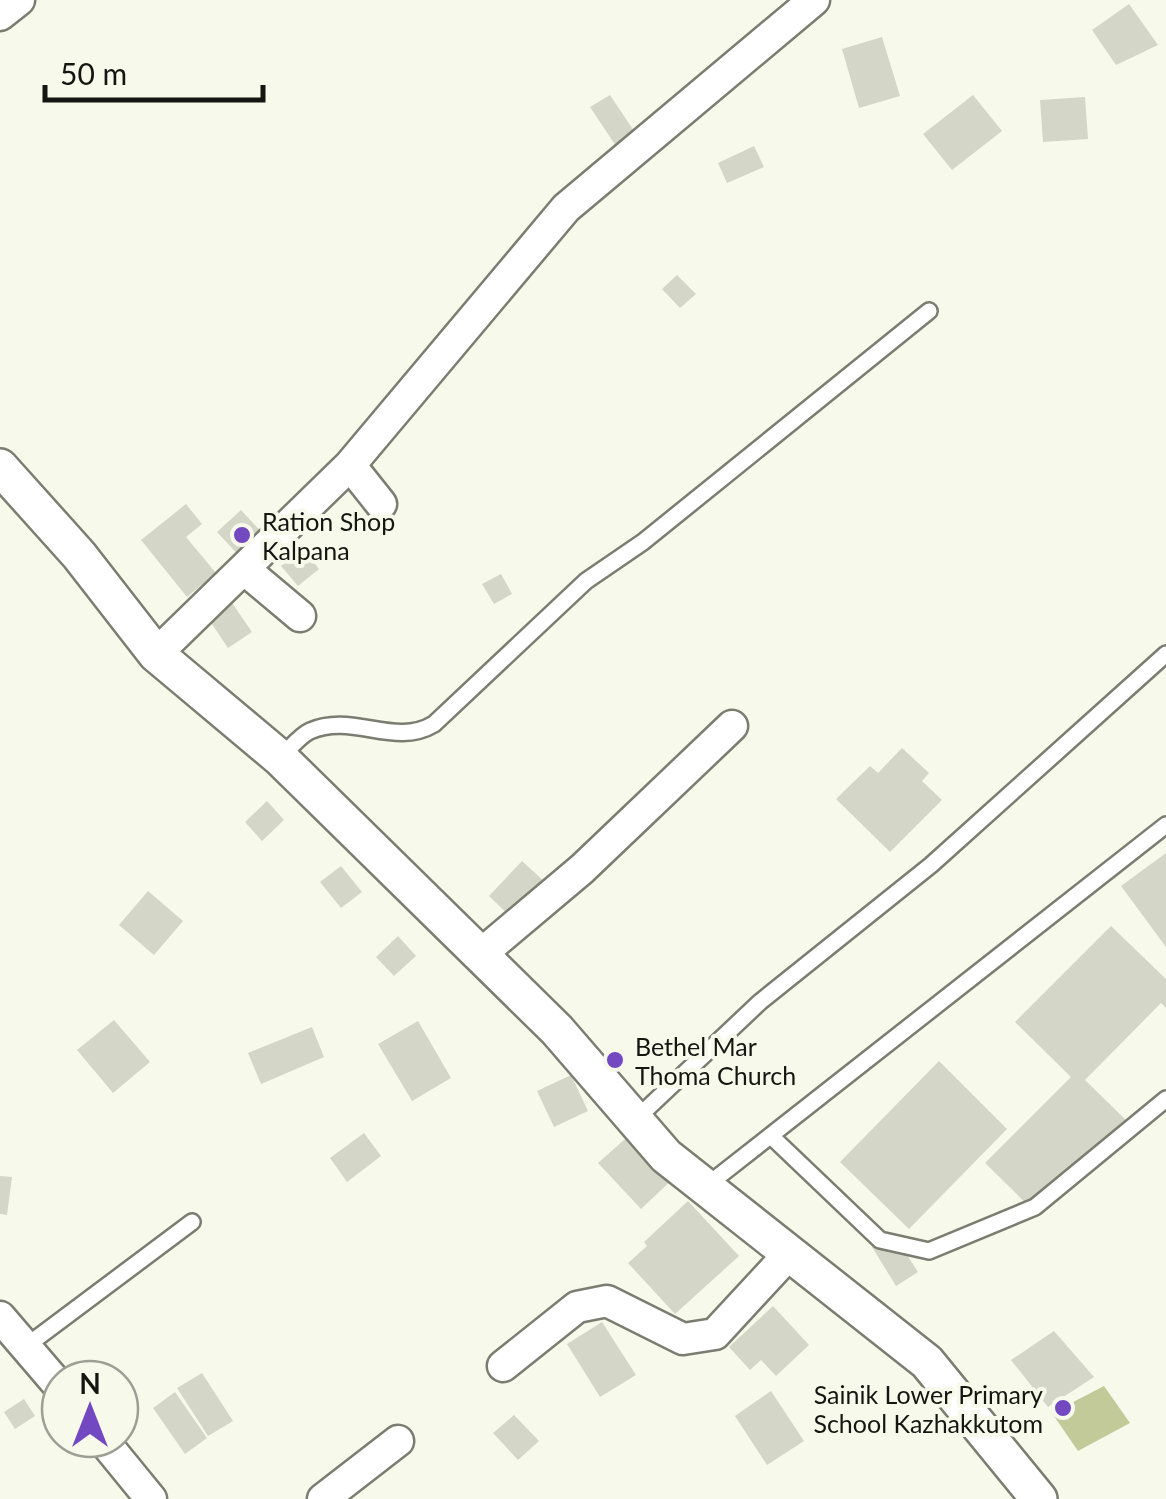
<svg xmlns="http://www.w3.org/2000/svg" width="1166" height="1499" viewBox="0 0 1166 1499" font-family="Lato,sans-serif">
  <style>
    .green { fill: #c3ca9a }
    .building { fill: #d4d6c8 }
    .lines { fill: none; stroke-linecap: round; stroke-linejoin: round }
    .service-casing { stroke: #7a7d70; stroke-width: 20 }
    .minor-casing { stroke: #7a7d70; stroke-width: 35 }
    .tertiary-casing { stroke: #7a7d70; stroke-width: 40 }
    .service { stroke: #fff; stroke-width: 15 }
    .minor { stroke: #fff; stroke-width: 30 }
    .tertiary { stroke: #fff; stroke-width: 35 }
    .poi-dot { fill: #7249c1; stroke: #f7f9eb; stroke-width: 4 }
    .labels { text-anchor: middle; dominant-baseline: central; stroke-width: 8; stroke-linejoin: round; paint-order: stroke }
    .poi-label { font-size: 25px; fill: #151611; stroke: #f7f9eb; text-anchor: start }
  </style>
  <rect width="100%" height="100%" fill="#f7f9eb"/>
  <path class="green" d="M1104,1386L1130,1423L1078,1451L1052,1413Z"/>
  <path class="building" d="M1129,4L1158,45L1116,65L1092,30Z
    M882,37L900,96L859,108L842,49Z
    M610,95L636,134L616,146L590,107Z
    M973,95L1002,131L952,170L923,134Z
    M1085,97L1088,139L1043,142L1040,100Z
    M754,146L764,167L727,183L718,163Z
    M677,275L696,294L680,308L662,289Z
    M186,504L202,524L186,537L216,573L187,597L141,540Z
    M241,510L267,538L243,560L217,532Z
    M303,549L319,569L298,586L281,566Z
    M501,574L512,594L494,604L482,584Z
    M230,600L252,632L228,648L206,615Z
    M902,748L929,773L922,781L942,800L890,852L836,799L870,766L878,773Z
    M267,801L284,820L262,841L245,822Z
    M1166,853V947L1121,886Z
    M522,861L547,884L514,920L489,896Z
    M341,866L362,892L341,908L320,882Z
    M148,891L183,921L154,955L119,925Z
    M1111,926L1166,979V1008L1161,1003L1085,1080L1129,1123L1037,1214L985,1163L1071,1077L1015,1022Z
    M398,936L416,956L394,976L376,957Z
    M114,1020L150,1062L113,1093L77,1050Z
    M418,1021L451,1078L412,1101L378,1044Z
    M312,1027L324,1057L261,1084L248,1053Z
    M939,1061L1007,1129L909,1229L840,1162Z
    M571,1075L588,1111L554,1127L537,1091Z
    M633,1132L675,1177L641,1209L598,1163Z
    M364,1133L381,1156L347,1182L330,1158Z
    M0,1176L12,1177L7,1215L0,1214Z
    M688,1201L739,1256L675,1314L628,1263L647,1246L644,1242Z
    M893,1233L918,1272L896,1286L872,1247Z
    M773,1306L809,1345L776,1376L761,1360L750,1370L729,1347Z
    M602,1322L636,1375L600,1397L567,1344Z
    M1054,1331L1094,1377L1048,1407L1011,1360Z
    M202,1373L233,1421L208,1436L177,1388Z
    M771,1391L804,1441L767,1465L735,1416Z
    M175,1392L207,1438L185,1454L153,1408Z
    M24,1399L35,1416L15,1429L4,1412Z
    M514,1415L539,1441L518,1460L493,1433Z"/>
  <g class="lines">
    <g class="service-casing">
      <path id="service" d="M280,758C289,750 299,736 310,731C353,712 394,748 434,724L586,581L643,542L929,311
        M635,1120L760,1002L931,865L1166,654
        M771,1136L880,1240L929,1251L1035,1207L1166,1099
        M705,1187L1166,825
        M25,1347L192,1222"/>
    </g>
    <g class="minor-casing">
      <path id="minor" d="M0,15L19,0
        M350,465L381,504
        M244,569L300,616
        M156,654L350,465L566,208L814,0
        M480,955L582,869L732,726
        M0,1317L60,1387
        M503,1366L577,1307L607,1301L683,1339L715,1334L789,1254
        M102,1439L151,1499
        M323,1499L398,1441"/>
    </g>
    <g class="tertiary-casing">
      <path id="tertiary" d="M0,467L79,555L156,654L280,758L557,1030L666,1156L927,1362L1039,1499"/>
    </g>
    <use href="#service" class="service"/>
    <use href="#minor" class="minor"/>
    <use href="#tertiary" class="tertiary"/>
  </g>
  <g class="poi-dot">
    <circle cx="242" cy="535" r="10"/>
    <circle cx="615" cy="1060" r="10"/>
    <circle cx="1063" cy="1408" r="10"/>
  </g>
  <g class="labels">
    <g class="poi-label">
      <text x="262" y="521">Ration Shop<tspan x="262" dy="29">Kalpana</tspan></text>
      <text x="635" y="1046">Bethel Mar<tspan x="635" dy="29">Thoma Church</tspan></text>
      <text x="1043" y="1394" text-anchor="end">Sainik Lower Primary<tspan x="1043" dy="29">School Kazhakkutom</tspan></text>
    </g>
  </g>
  <g transform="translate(90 1409)"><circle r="48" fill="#f7f9eb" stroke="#9d9e94" stroke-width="2.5"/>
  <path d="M0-8L18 38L0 25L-18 38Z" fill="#7249c1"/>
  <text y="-15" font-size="28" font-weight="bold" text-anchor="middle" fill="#151611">N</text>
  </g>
  <path d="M45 85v15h218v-15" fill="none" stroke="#151611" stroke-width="5"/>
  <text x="60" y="85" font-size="30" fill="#151611" stroke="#f7f9eb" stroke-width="8" paint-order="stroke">50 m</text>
</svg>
